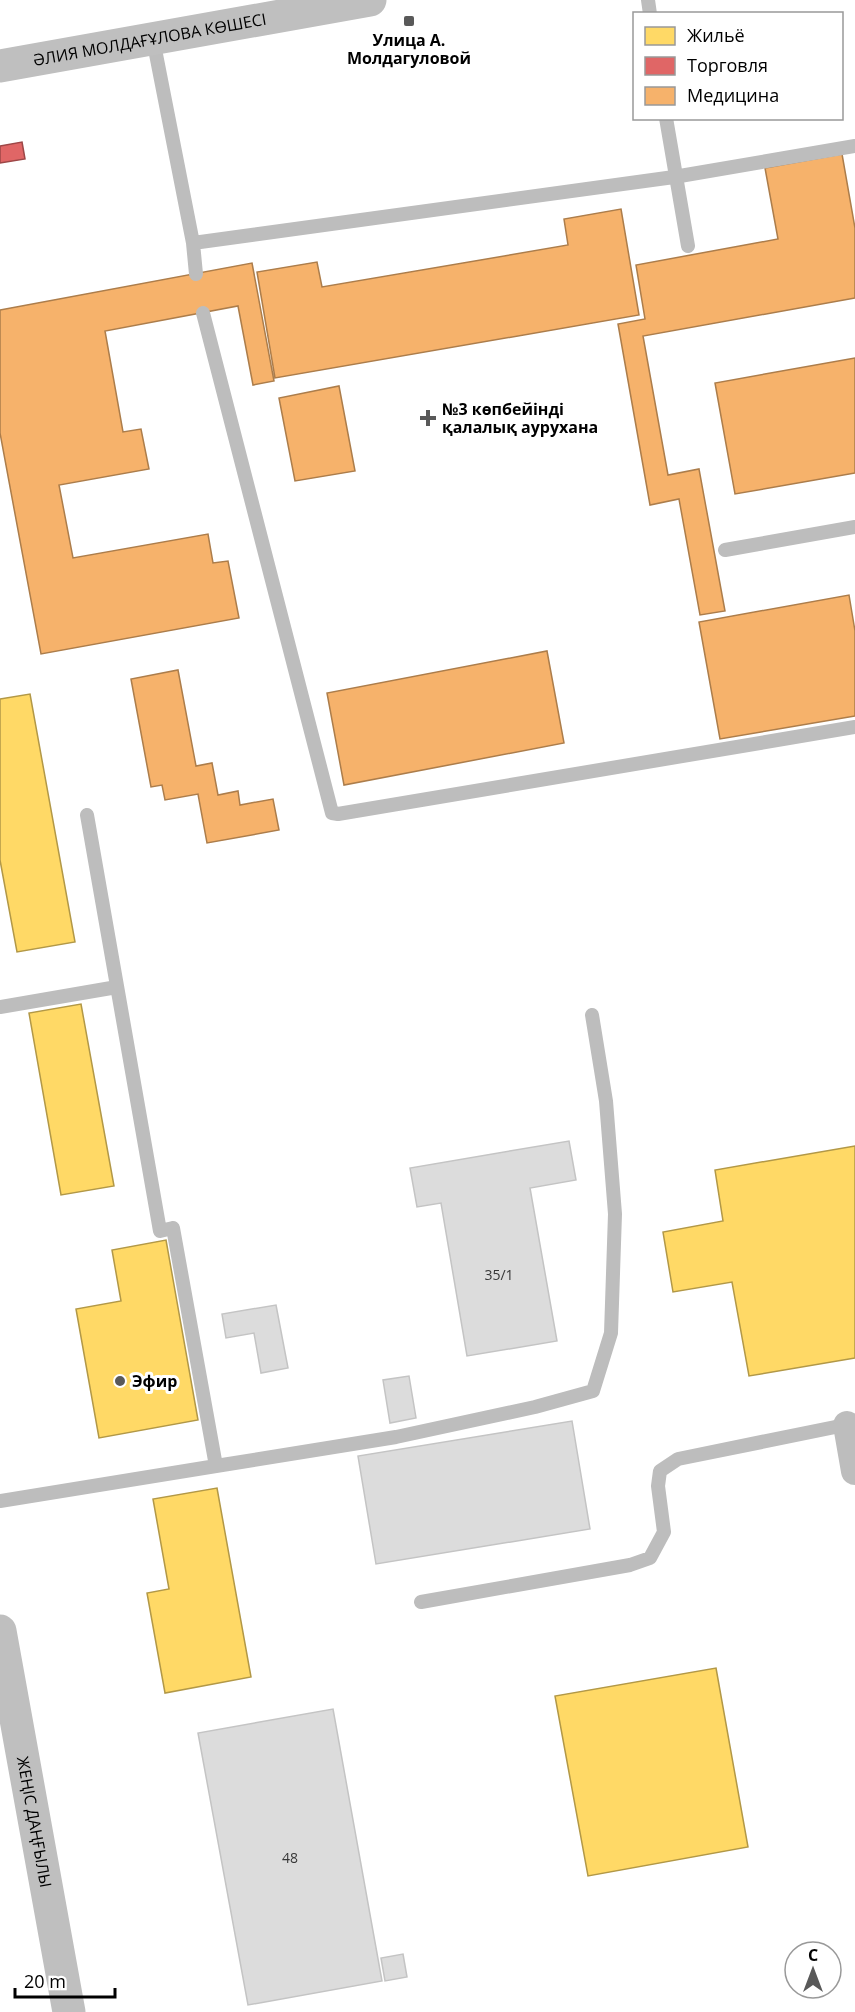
<svg xmlns="http://www.w3.org/2000/svg" width="855" height="2012" viewBox="0 0 855 2012" font-family="'Open Sans',sans-serif">
  <style>
    .homes { fill: #ffd966; stroke: #b29847; stroke-width: 1.5 }
    .shops { fill: #e06666; stroke: #9d4747; stroke-width: 1.5 }
    .health { fill: #f6b26b; stroke: #ac7d4b; stroke-width: 1.5 }
    .building { fill: #dcdcdc; stroke: #c4c4c4; stroke-width: 1.5 }
    .lines { fill: none; stroke-linecap: round; stroke-linejoin: round }
    .lane { stroke: #bdbdbd; stroke-width: 14 }
    .street { stroke: #bdbdbd; stroke-width: 28 }
    .secondary { stroke: #bfbfbf; stroke-width: 33 }
    .poi-dot { fill: #595959; stroke: #fff; stroke-width: 2 }
    .labels { text-anchor: middle; dominant-baseline: central; stroke-width: 6; stroke-linejoin: round; paint-order: stroke }
    .number-label { font-size: 14px; fill: #373737 }
    .street-label { font-size: 16px; fill: #000; stroke: #fff }
    .poi-label { font-size: 16px; font-weight: bold; fill: #000; stroke: #fff; text-anchor: start }
  </style>
  <rect width="100%" height="100%" fill="#fff"/>
  <path class="homes" d="M30,694L75,942L17,952L0,860V699Z
    M81,1004L114,1186L61,1195L29,1013Z
    M855,1146V1358L749,1376L732,1282L673,1292L663,1232L723,1221L715,1170Z
    M166,1240L198,1420L99,1438L76,1309L121,1301L112,1250Z
    M217,1488L251,1677L165,1693L147,1593L169,1589L153,1499Z
    M716,1668L748,1847L588,1876L555,1696Z"/>
  <path class="shops" d="M22,142L25,159L0,163V146Z"/>
  <path class="health" d="M842,154L855,228V298L643,336L668,475L699,469L725,611L700,615L679,499L650,505L618,324L645,319L636,265L778,239L765,168Z
    M621,209L639,315L275,378L257,272L317,262L322,287L568,245L564,219Z
    M252,263L274,381L253,385L238,306L105,331L123,432L141,429L149,469L59,485L73,558L208,534L213,563L228,561L239,618L41,654L0,433V310Z
    M855,358V473L735,494L715,383Z
    M339,386L355,471L295,481L279,398Z
    M849,595L855,631V716L720,739L699,622Z
    M547,651L564,743L344,785L327,693Z
    M178,670L196,766L212,763L218,795L238,791L240,805L273,799L279,830L207,843L198,794L165,800L162,785L151,787L131,679Z"/>
  <path class="building" d="M569,1141L576,1180L530,1188L557,1341L467,1356L441,1203L417,1207L410,1168Z
    M276,1305L288,1368L261,1373L254,1333L226,1338L222,1314Z
    M409,1376L416,1418L390,1423L383,1380Z
    M572,1421L590,1529L376,1564L358,1456Z
    M333,1709L382,1981L248,2005L198,1733Z
    M403,1954L407,1977L385,1981L381,1958Z"/>
  <g class="lines">
    <path class="lane" d="M648,0L650,14
      M153,39L193,243L674,177L855,146
      M666,118L688,246
      M193,243L196,274
      M203,313L332,813L338,814L855,727
      M725,550L855,527
      M0,1007L117,987
      M216,1466L396,1437L535,1407L593,1391L611,1333L615,1214L606,1101L592,1015
      M0,1501L216,1466L173,1228L160,1231L87,815
      M421,1602L630,1565L650,1558L664,1532L658,1486L660,1471L678,1459L850,1424"/>
    <path class="street" d="M847,1425L855,1471"/>
    <g class="secondary">
      <path id="s1" d="M0,66L370,0"/>
      <path id="s2" d="M0,1631L69,2012"/>
    </g>
  </g>
  <g class="poi-dot">
    <rect x="403" y="15" width="12" height="12" rx="3"/>
    <path d="M425 409h6v6h6v6h-6v6h-6v-6h-6v-6h6z"/>
    <circle cx="120" cy="1381" r="6"/>
  </g>
  <g class="labels">
    <g class="number-label">
      <text x="499" y="1274">35/1</text>
      <text x="290" y="1857">48</text>
    </g>
    <g class="street-label">
      <text stroke="none"><textPath href="#s1" startOffset="152">ӘЛИЯ МОЛДАҒҰЛОВА КӨШЕСІ</textPath></text>
      <text stroke="none"><textPath href="#s2" startOffset="194">ЖЕҢІС ДАҢҒЫЛЫ</textPath></text>
    </g>
    <g class="poi-label">
      <text x="409" y="40" text-anchor="middle">Улица А.<tspan x="409" dy="18">Молдагуловой</tspan></text>
      <text x="442" y="409">№3 көпбейінді<tspan x="442" dy="18">қалалық аурухана</tspan></text>
      <text x="132" y="1381">Эфир</text>
    </g>
  </g>
  <rect x="633" y="12" width="210" height="108" fill="#ffffff" stroke="#999999" stroke-width="1.5"/>
  <rect x="645" y="27" width="30" height="18" fill="#ffd966" stroke="#999999" stroke-width="1.5"/>
  <text x="687" y="42" font-size="18" fill="#000000">Жильё</text>
  <rect x="645" y="57" width="30" height="18" fill="#e06666" stroke="#999999" stroke-width="1.5"/>
  <text x="687" y="72" font-size="18" fill="#000000">Торговля</text>
  <rect x="645" y="87" width="30" height="18" fill="#f6b26b" stroke="#999999" stroke-width="1.5"/>
  <text x="687" y="102" font-size="18" fill="#000000">Медицина</text>
  <g transform="translate(813 1970)"><circle r="28" fill="#ffffff" stroke="#999999" stroke-width="1.5"/>
  <path d="M0-4.5L10 22L0 15L-10 22Z" fill="#595959"/>
  <text y="-9" font-size="16" font-weight="bold" text-anchor="middle" fill="#000000">С</text>
  </g>
  <path d="M15 1988v9h100v-9" fill="none" stroke="#000000" stroke-width="3"/>
  <text x="24" y="1988" font-size="18" fill="#000000" stroke="#ffffff" stroke-width="4.5" paint-order="stroke">20 m</text>
</svg>
